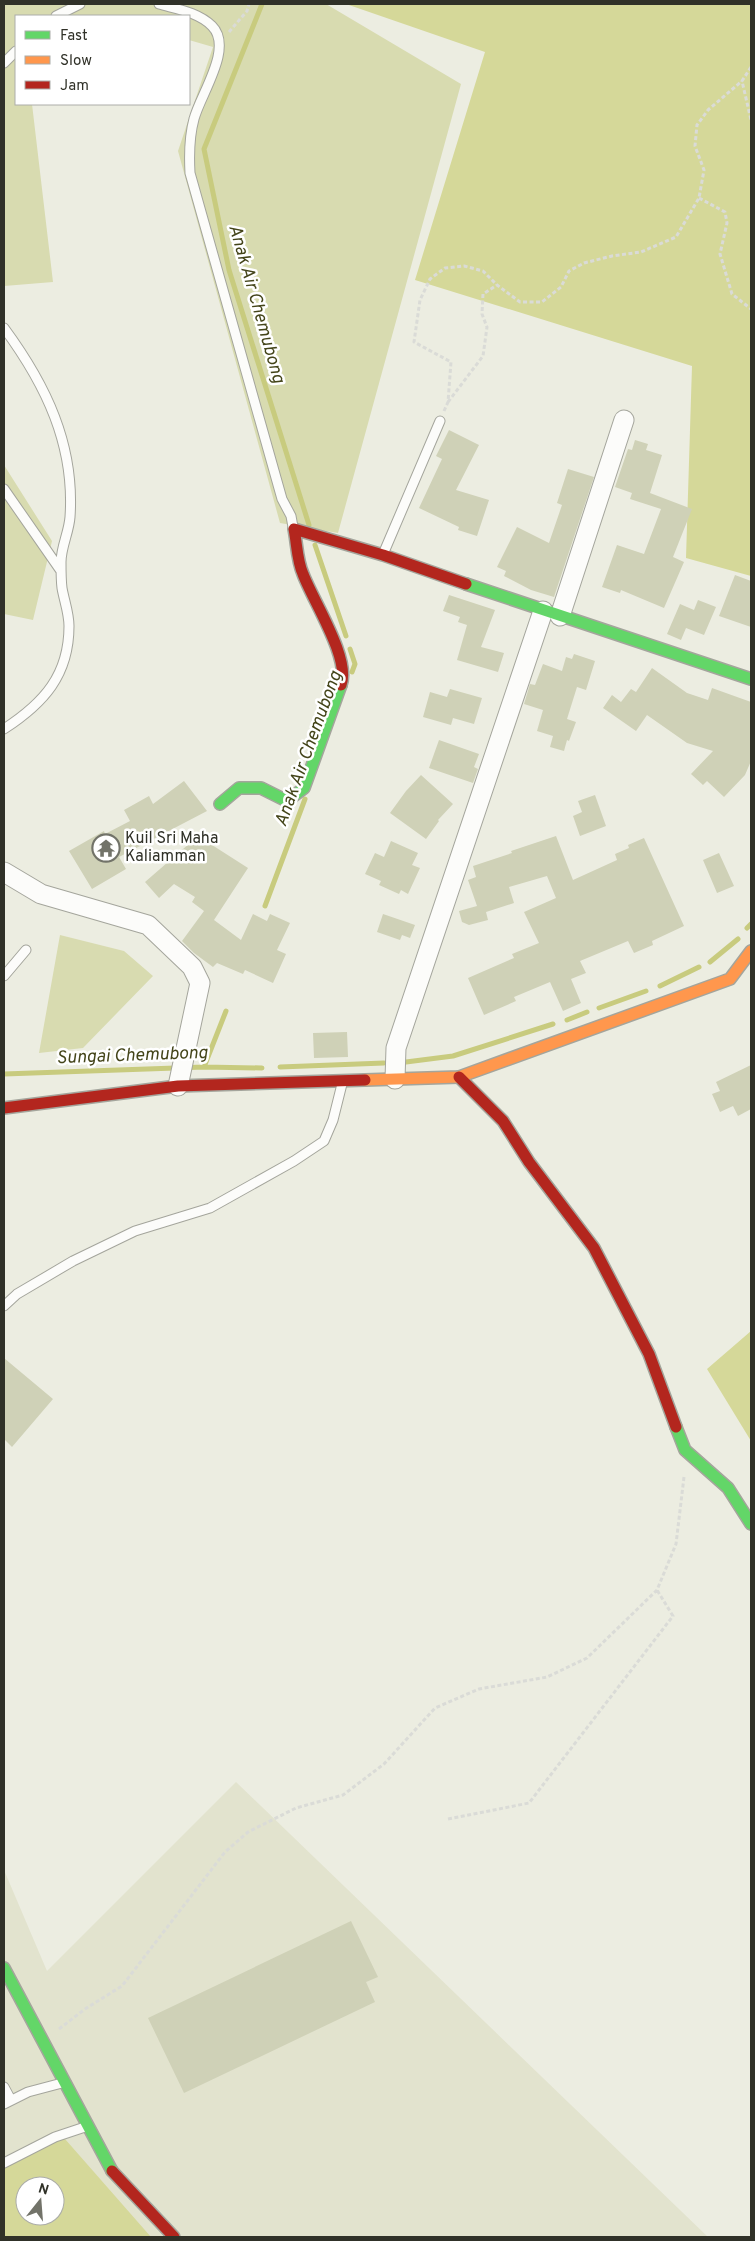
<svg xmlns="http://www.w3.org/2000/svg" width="755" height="2241" viewBox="0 0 755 2241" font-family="Overpass,sans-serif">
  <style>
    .built { fill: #e2e3ce; fill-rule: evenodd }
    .green { fill: #d8dbb0 }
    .forest { fill: #d5d899; fill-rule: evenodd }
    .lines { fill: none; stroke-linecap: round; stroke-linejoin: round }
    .stream { stroke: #c8cb7e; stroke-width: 5 }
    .building { fill: #cfd1b7 }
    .lane-casing { stroke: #a4a59c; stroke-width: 11 }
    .street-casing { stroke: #a4a59c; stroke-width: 21 }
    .fast-casing { stroke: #a4a59c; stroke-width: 14 }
    .slow-casing { stroke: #a4a59c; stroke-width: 14 }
    .jam-casing { stroke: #a4a59c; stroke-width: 14 }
    .path { stroke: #dadbd7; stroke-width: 3; stroke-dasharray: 4 2.5; stroke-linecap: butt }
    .lane { stroke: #fcfcfa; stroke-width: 9 }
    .street { stroke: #fcfcfa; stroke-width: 19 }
    .fast { stroke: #63d668; stroke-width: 11 }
    .slow { stroke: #ff974d; stroke-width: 11 }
    .jam { stroke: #b3261e; stroke-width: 11 }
    .labels { text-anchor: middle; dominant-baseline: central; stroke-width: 5; stroke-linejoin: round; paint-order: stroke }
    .poi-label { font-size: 16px; fill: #303128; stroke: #fff; text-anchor: start }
    .water-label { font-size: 18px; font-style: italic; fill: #44451a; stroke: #fff }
  </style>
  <rect width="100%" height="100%" fill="#ecede1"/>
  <path class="built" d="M236,1782L708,2237H4V1870L47,1971ZM25,2186H55V2216H25Z"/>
  <path class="green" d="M4,4H326L461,84L338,533L280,523L178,151L213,47L189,40V16H16V104H32L53,282L4,286Z
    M4,465L52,541L33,620L4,614Z
    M60,935L124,951L153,976L83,1048L39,1053Z"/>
  <path class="forest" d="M346,4H751V576L686,558L692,366L415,280L485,52Z
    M751,1331V1441L707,1369Z
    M58,2131L151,2237H4V2168ZM25,2186H55V2216H25Z"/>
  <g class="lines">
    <path class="stream" d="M262,4L204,149L229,270L309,525
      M315,545L346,636
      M350,649L355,664L352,672
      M265,906L305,799
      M747,928L751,924
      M710,962L738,939
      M660,986L699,967
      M599,1008L646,991
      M567,1020L587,1012
      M406,1062L453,1056L553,1024
      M204,1067L226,1011
      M280,1067L384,1063
      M4,1074L204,1067L262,1068"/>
  </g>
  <path class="building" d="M449,430L479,445L456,490L489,500L477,536L458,530L459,527L419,508L442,459L436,456Z
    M635,440L648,444L646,450L662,455L650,493L692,509L673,557L684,562L664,608L621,590L620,593L602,587L617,545L644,554L661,509L630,499L632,493L615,487L628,449L632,450Z
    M568,469L594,477L554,597L531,590L504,576L506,571L497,567L517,527L549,543L562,505L557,503Z
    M735,575L751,581V627L719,616Z
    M449,595L495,610L481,647L504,653L498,672L457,660L467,625L458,622L460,617L443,611Z
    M698,600L716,607L704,635L686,628L681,640L667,634L680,604L694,610Z
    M574,654L595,661L586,690L577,687L567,719L576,722L569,741L567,740L564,751L550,747L553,736L537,731L543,710L524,704L530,684L535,685L543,664L562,671L566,657L572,659Z
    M652,668L687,693L708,700L712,688L751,702V761L745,775L724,797L707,781L703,785L691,774L713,751L687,743L647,715L636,731L603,708L612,695L621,702L631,689L636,692Z
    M450,689L482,698L474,724L453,718L451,725L423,717L430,692L447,697Z
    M439,740L479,754L474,767L478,769L473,783L429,768Z
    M421,775L453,804L438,820L439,821L426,839L390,813L406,791Z
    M184,781L207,811L119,857L126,869L92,889L69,851L104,831L105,834L130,821L124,810L149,796L153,804Z
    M595,795L606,826L580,836L573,816L582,812L578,801Z
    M198,836L248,868L214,920L241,940L253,914L267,921L270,914L290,923L277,950L286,954L273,983L245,970L243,974L217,963L213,967L194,953L182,941L204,911L192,902L195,897L174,884L159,898L145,882Z
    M556,836L573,880L617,860L615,854L629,848L628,845L644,838L684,926L652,941L653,945L634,953L628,941L580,961L586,973L571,979L581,1003L563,1011L550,982L514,997L516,1001L484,1015L468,978L514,958L512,954L539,943L524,912L556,898L547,876L509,887L514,903L486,912L488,920L469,925L462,922L459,911L477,906L468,880L476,877L473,866L512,853L511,851Z
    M391,841L418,853L412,865L420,868L408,894L401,890L399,894L379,885L381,881L365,874L375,853L384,857Z
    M719,853L734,886L717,893L703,860Z
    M383,914L415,925L410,938L402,935L400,940L377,932Z
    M347,1032L348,1057L314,1058L313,1033Z
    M751,1065V1109L738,1116L733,1106L720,1112L712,1094L720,1091L716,1082Z
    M4,1358L53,1399L12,1447L4,1439Z
    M351,1921L378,1977L366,1982L375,2002L184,2093L148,2018Z"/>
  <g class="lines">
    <g class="lane-casing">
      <path id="lane" d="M159,4C176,9 198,12 212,26C234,48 200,95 194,119C189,137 189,155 190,173L282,499L291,516L293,527
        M56,16L80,4
        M4,63L16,51
        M4,328C46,385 75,445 70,517C69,532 61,547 61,562C61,570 61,580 62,588C64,600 69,613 69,626C69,675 44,703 4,729
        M4,489L61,571
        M384,552L440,421
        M4,976L26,950
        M4,1306L17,1294L73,1261L135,1231L210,1208L294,1161L324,1141L333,1120L342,1084
        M4,2087L11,2100
        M4,2104L28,2092L62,2083
        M4,2163L55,2137L85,2127"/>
    </g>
    <g class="street-casing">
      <path id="street" d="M560,616L624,420
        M4,872L41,894L148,925L192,967L200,983L178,1086
        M395,1079L396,1048L543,611"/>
    </g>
    <g class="fast-casing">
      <path id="fast" d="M466,584L751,679
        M220,804L239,788H261L287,801L304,788L341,685
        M676,1427L685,1450L728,1488L751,1524
        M4,1968L112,2171"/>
    </g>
    <g class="slow-casing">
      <path id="slow" d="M365,1080L459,1077L730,979L751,951"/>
    </g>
    <g class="jam-casing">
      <path id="jam" d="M341,685C351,659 313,601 303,574C297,561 297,544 294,529L383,555L466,584
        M459,1077L503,1121L529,1162L594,1248L649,1354L676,1427
        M4,1108L178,1086L365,1080
        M112,2171L174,2237"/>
    </g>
    <path class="path" d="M229,32L247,11L249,4
      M751,67L742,81L751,120
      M699,198L725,212L727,223L720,254L732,294L751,309
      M448,402L483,356L487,327L482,314L483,294L497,285
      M444,411L448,402L451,362L414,342L420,300L430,279L445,268L464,266L483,271L497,285L520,302H542L561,287L569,271L584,263L612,256L641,252L676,237L699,198L704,170L695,146L697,125L708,110L742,81
      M448,1819L529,1803L673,1616L657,1590
      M59,2029L85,2009L122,1986L225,1852L248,1832L296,1808L343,1795L384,1764L435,1708L479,1689L547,1677L587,1658L657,1590L676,1544L684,1477"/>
    <use href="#lane" class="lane"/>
    <use href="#street" class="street"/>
    <use href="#fast" class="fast"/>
    <use href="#slow" class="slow"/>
    <use href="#jam" class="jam"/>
  </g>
  <defs>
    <g id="temple-ring" transform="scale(1.4375)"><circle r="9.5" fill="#fff" stroke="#727369" stroke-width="1.5"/><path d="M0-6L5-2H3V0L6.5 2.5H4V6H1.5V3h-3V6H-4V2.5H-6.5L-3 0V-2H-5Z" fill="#727369"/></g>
  </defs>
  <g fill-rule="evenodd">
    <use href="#temple-ring" x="106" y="848"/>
  </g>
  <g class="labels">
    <g class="poi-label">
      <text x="125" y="839">Kuil Sri Maha<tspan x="125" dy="18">Kaliamman</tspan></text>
    </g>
    <g class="water-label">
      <text transform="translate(256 304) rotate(74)">Anak Air Chemubong</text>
      <text transform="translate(309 749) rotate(-70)">Anak Air Chemubong</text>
      <text transform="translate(132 1056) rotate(-2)">Sungai Chemubong</text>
    </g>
  </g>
  <rect width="755" height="2241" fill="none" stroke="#303128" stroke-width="10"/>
  <rect x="15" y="15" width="175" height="90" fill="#ffffff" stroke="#acada9"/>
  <rect x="25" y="31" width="25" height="8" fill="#63d668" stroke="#acada9"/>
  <text x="60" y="40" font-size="15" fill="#303128">Fast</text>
  <rect x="25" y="56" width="25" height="8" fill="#ff974d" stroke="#acada9"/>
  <text x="60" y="65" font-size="15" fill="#303128">Slow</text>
  <rect x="25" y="81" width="25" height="8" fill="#b3261e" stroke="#acada9"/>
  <text x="60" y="90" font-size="15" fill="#303128">Jam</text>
  <g transform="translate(40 2201) rotate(17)"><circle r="24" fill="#ffffff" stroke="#acada9"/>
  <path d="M0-4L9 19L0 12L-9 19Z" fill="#727369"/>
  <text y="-8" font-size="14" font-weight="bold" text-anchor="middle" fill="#303128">N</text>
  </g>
</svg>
